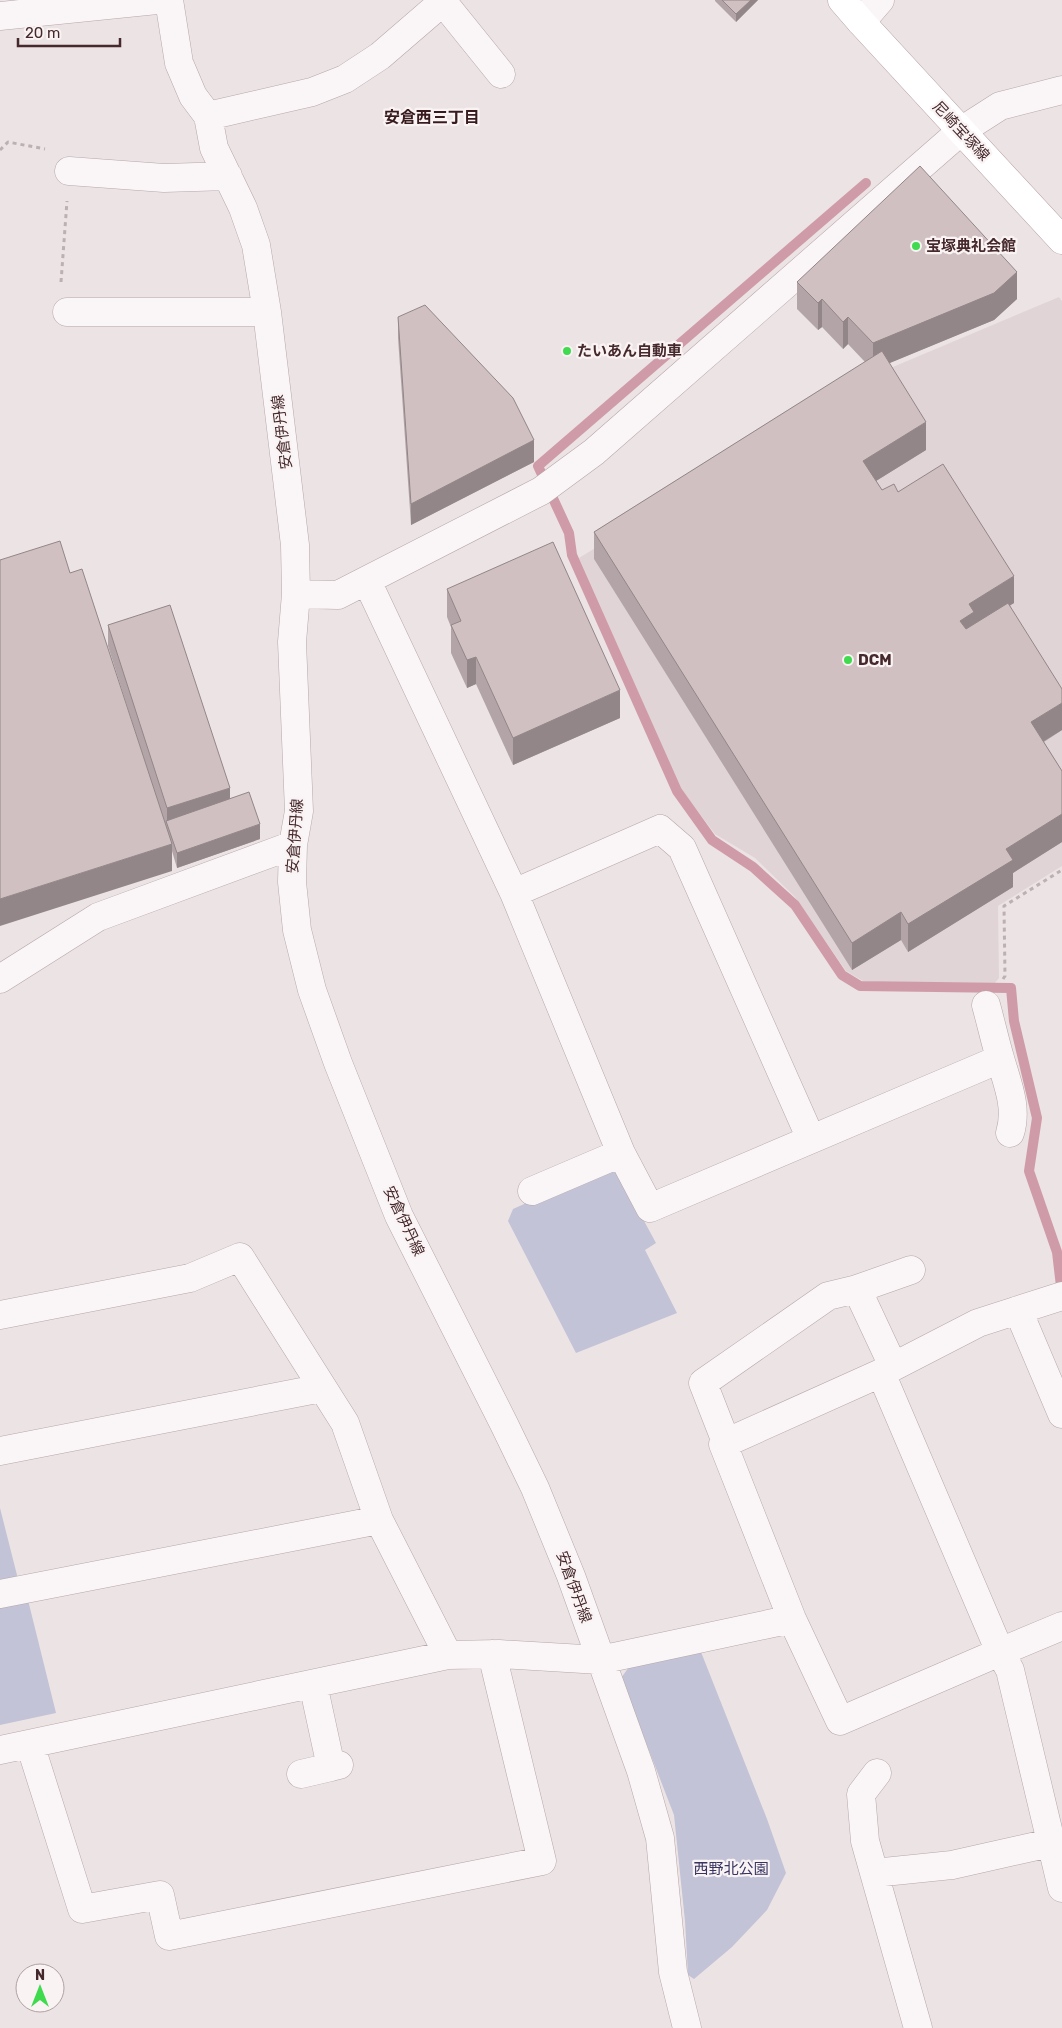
<svg xmlns="http://www.w3.org/2000/svg" width="1062" height="2028" viewBox="0 0 1062 2028" font-family="Rubik,'Noto Sans JP',sans-serif">
  <style>
    .built { fill: #e1d4d6 }
    .green { fill: #c3c3d7 }
    .lines { fill: none; stroke-linecap: round; stroke-linejoin: round }
    .stream { stroke: #cf9ba8; stroke-width: 10 }
    .minor-casing { stroke: #b7a7a9; stroke-width: 29 }
    .major-casing { stroke: #b9a1a5; stroke-width: 29 }
    .path { stroke: #bdb0b2; stroke-width: 3; stroke-dasharray: 4 4; stroke-linecap: butt }
    .minor { stroke: #faf6f7; stroke-width: 28 }
    .major { stroke: #fff; stroke-width: 28 }
    .wall { fill: #b3a5a7 }
    .shaded-wall { fill: #928688 }
    .building { fill: #d0c0c2; stroke: #928688 }
    .poi-dot { fill: #3fda4e; stroke: #f9f3f4; stroke-width: 2 }
    .labels { text-anchor: middle; dominant-baseline: central; stroke-width: 4.5; stroke-linejoin: round; paint-order: stroke }
    .street-label { font-size: 15px; fill: #46292c; stroke: #f9f3f4 }
    .poi-label { font-size: 15px; font-weight: bold; fill: #46292c; stroke: #f9f3f4; text-anchor: start }
    .park-label { font-size: 15px; fill: #383563; stroke: #f9f3f4 }
    .neighbourhood-label { font-size: 16px; font-weight: bold; fill: #371b1e; stroke: #f9f3f4 }
  </style>
  <rect width="100%" height="100%" fill="#ece3e4"/>
  <path class="built" d="M1059,297L1062,301V866L998,906L999,978L994,984L863,981L846,971L795,897L755,858L715,834L681,789L579,558L881,372Z"/>
  <path class="green" d="M607,1167L617,1171L656,1243L645,1250L677,1313L576,1353L508,1221L513,1209Z
    M0,1508L18,1579L0,1582Z
    M28,1600L56,1713L0,1725V1606Z
    M701,1652L767,1819L786,1873L767,1910L732,1947L694,1979L688,1975L685,1921L674,1815L621,1678L629,1667Z"/>
  <g class="lines">
    <path class="stream" d="M866,183L538,466L569,533L572,555L677,791L712,840L753,867L795,905L842,975L860,986L1011,988L1014,1021L1037,1118L1029,1171L1057,1252L1062,1295"/>
    <g class="minor-casing">
      <path id="minor" d="M169,0L179,63L193,96L208,116L214,148L243,208L256,245L267,312L295,545L296,594L292,642L299,811L293,845L292,882L297,930L312,990L338,1063L399,1216L504,1424L535,1488L571,1576L641,1771L660,1838L673,1972L687,2028
        M443,2L501,74
        M0,16L157,0
        M861,22L880,0
        M208,116L312,92L345,79L380,56L445,0
        M69,171L164,178L228,176
        M67,312H267
        M367,581L514,893L660,829L682,848L811,1139
        M296,594L338,595L541,491L594,452L961,131L1000,106L1062,90
        M514,893L621,1153L650,1208L1000,1059
        M0,979L98,917L293,845
        M986,1005C991,1023 995,1041 1000,1058C1007,1083 1018,1107 1010,1133
        M532,1191L621,1153
        M857,1289L911,1270
        M1018,1310L1062,1414
        M0,1315L190,1278L240,1257L345,1423L379,1520L448,1655
        M881,1373L1000,1652L840,1721L792,1619L723,1444L881,1373L978,1323L1062,1296
        M726,1442L703,1383L828,1296L857,1289L893,1366
        M0,1451L322,1388
        M0,1594L379,1520
        M1062,1626L1000,1652L1010,1670L1062,1888
        M313,1684L331,1767L339,1765
        M30,1744L82,1909L160,1895L169,1936L542,1861L492,1654
        M0,1750L448,1655L499,1654L600,1660L792,1619
        M877,1773L861,1794L865,1841L918,2028
        M301,1774L331,1767
        M874,1873L952,1865L1050,1843"/>
    </g>
    <g class="major-casing">
      <path id="major" d="M842,0L861,22L1062,240"/>
    </g>
    <path class="path" d="M0,150L8,142L45,149
      M61,282L67,201
      M1003,979L1005,976L1004,906L1062,870"/>
    <use href="#minor" class="minor"/>
    <use href="#major" class="major"/>
  </g>
  <path class="wall" d="M715,0H758L736,22L715,1Z
    M797,282L1017,299L994,320L889,363L926,450L876,481L882,490L898,492L1014,603L1010,605L1062,730L1044,742L1062,771V842L1013,873V887L908,952L901,940L852,970L594,559V532L865,362L848,344L843,349L822,327L818,330L797,309Z
    M398,317L534,462L411,525L398,338Z
    M70,573L166,828L108,646V625L230,799L260,839L177,868L172,851V871Z
    M447,589L620,718L513,765L476,684L467,688L451,653V627L447,617Z"/>
  <path class="shaded-wall" d="M751,0H758L736,22V14Z
    M1017,272V299L994,320L873,370V343Z
    M822,299V327L818,330V303Z
    M848,317V344L843,349V322Z
    M926,422V450L863,489V461Z
    M534,440V462L411,525V504Z
    M1014,576V603L974,628L960,648V621L969,604Z
    M476,657V684L467,688V660Z
    M620,690V718L513,765V738Z
    M1062,703V730L1031,749V722Z
    M230,788V809L167,823V808Z
    M1062,814V842L1013,873V887L908,952V924L1006,849Z
    M260,824V839L177,868V853Z
    M172,844V871L0,926V899Z
    M901,912V940L852,970V943Z"/>
  <path class="building" d="M722,0H751L736,14Z
    M920,166L1017,272L994,293L873,343L848,317L843,322L822,299L818,303L797,282Z
    M425,305L513,398L534,440L411,504L398,317Z
    M882,351L926,422L863,461L882,490L894,484L898,492L943,464L1014,576L969,604L974,612L960,621L966,629L1008,603L1062,689V703L1031,722L1062,771V814L1006,849L1013,860L908,924L901,912L852,943L594,532Z
    M60,541L70,573L82,569L172,844L0,899V560Z
    M553,542L620,690L513,738L476,657L467,660L451,625L461,621L447,589Z
    M170,605L230,788L167,808L108,625Z
    M249,792L260,824L177,853L166,821Z"/>
  <g class="poi-dot">
    <circle cx="916" cy="246" r="5"/>
    <circle cx="567" cy="351" r="5"/>
    <circle cx="848" cy="660" r="5"/>
  </g>
  <g class="labels">
    <g class="street-label">
      <text transform="translate(961 131) rotate(47)">尼崎宝塚線</text>
      <text transform="translate(282 432) rotate(-97)">安倉伊丹線</text>
      <text transform="translate(295 836) rotate(-86)">安倉伊丹線</text>
      <text transform="translate(404 1221) rotate(65)">安倉伊丹線</text>
      <text transform="translate(574 1587) rotate(70)">安倉伊丹線</text>
    </g>
    <g class="poi-label">
      <text x="926" y="246">宝塚典礼会館</text>
      <text x="577" y="351">たいあん自動車</text>
      <text x="858" y="660">DCM</text>
    </g>
    <g class="park-label">
      <text x="731" y="1869">西野北公園</text>
    </g>
    <g class="neighbourhood-label">
      <text x="432" y="117">安倉西三丁目</text>
    </g>
  </g>
  <g transform="translate(40 1988)"><circle r="24" fill="#f9f3f4" stroke="#b1a2a4"/>
  <path d="M0-4L9 19L0 12L-9 19Z" fill="#3fda4e"/>
  <text y="-8" font-size="14" font-weight="bold" text-anchor="middle" fill="#46292c">N</text>
  </g>
  <path d="M18 38v8h102v-8" fill="none" stroke="#46292c" stroke-width="2.5"/>
  <text x="25" y="38" font-size="15" fill="#46292c" stroke="#f9f3f4" stroke-width="4" paint-order="stroke">20 m</text>
</svg>
